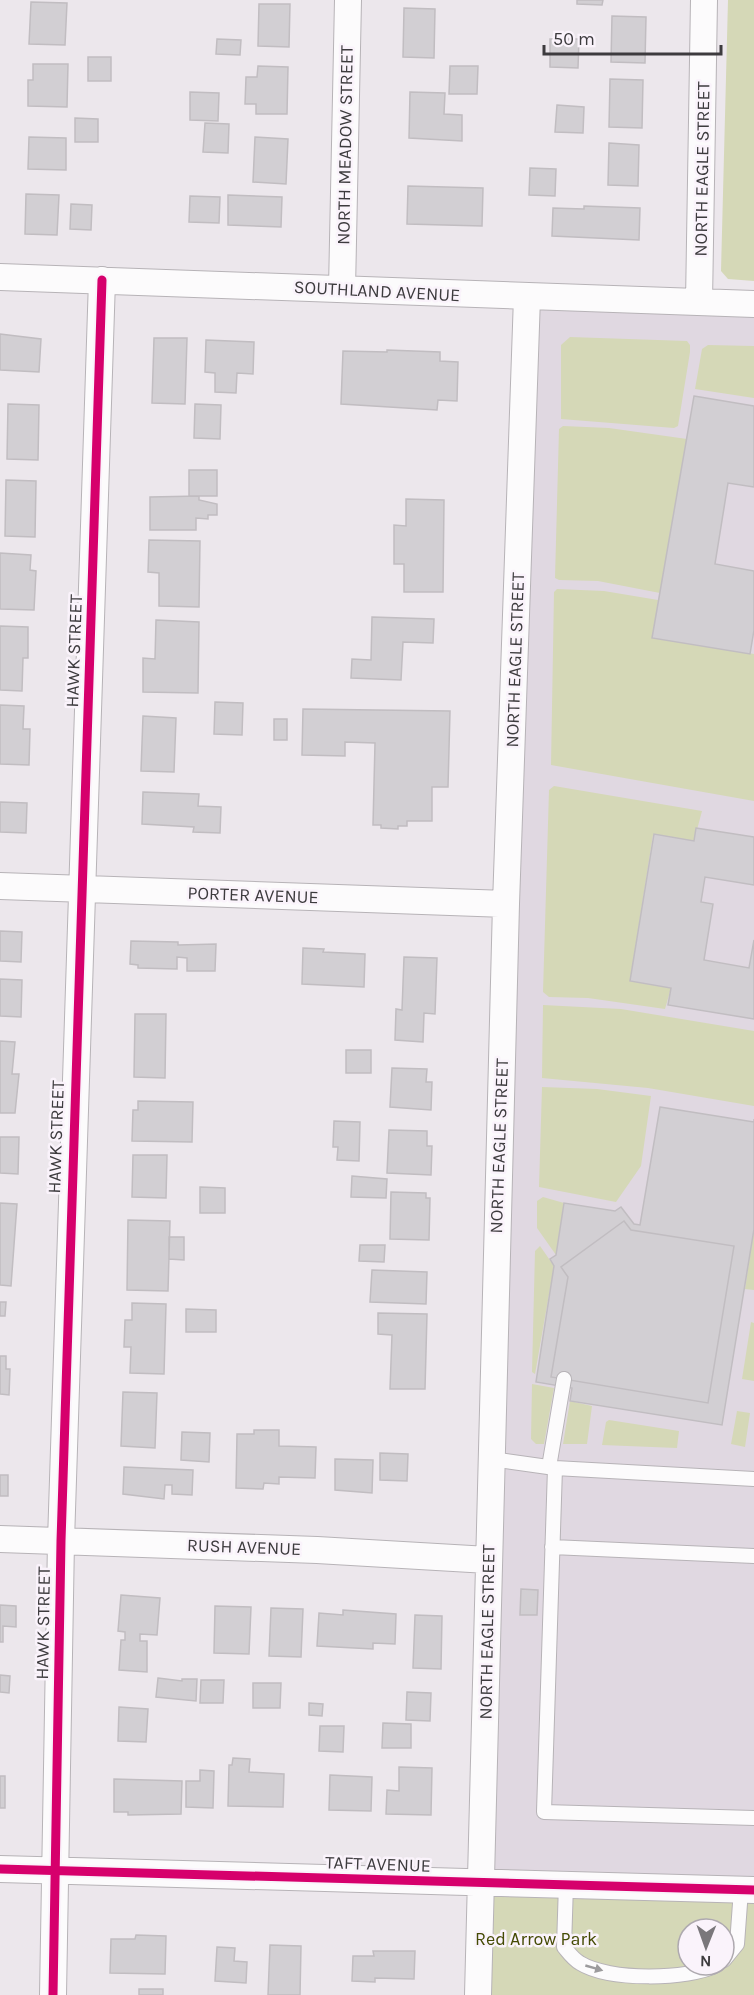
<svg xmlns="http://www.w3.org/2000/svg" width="754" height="1995" viewBox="0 0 754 1995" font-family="Karla,sans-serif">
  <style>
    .built { fill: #e0d8e1 }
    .green { fill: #d5d8b7; fill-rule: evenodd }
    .building { fill: #d2cfd3; stroke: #c1bdc1; stroke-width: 1.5; fill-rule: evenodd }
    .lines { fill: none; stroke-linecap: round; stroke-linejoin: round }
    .service-casing { stroke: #b7b3b7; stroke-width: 16 }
    .minor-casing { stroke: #b7b3b7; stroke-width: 28 }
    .service { stroke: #fcfbfc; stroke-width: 14 }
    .minor { stroke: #fcfbfc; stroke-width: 26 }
    .cycleway-casing { stroke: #faf3fb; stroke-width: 13 }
    .cycleway { stroke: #d6006c; stroke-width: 9 }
    .oneway { fill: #9c9b9d }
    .labels { text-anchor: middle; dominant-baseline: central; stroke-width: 5; stroke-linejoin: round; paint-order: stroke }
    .street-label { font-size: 18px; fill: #3d3b3e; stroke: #faf3fb }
    .park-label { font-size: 18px; fill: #454b05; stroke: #faf3fb }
  </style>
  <rect width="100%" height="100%" fill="#ece7ec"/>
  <path class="built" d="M527,297L754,304V1890L482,1882Z"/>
  <path class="green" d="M728,0H754V281L728,279L721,271Z
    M570,337L687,341L690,345V352L678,426L674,428L561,419V345Z
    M708,345L754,346V398L695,389L702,349Z
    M563,426L609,428L687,439L660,593L598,581L559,580L555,578L559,429Z
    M557,589L604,591L658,600L653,638L754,654V801L551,765L554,592Z
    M554,786L702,811L694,841L653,835L630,981L671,988L665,1009L588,998L549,997L543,992L549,790Z
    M543,1005L621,1009L754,1031V1106L648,1088L542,1078Z
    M542,1087L597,1089L651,1096L641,1166L616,1202L539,1187Z
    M543,1197L564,1203L556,1255L537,1228V1201Z
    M754,1229V1290L745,1289Z
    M540,1246L554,1266L535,1374L532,1372L535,1251Z
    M751,1322L754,1323V1381L742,1379Z
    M532,1384L554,1388L544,1444H536L531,1439Z
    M570,1401L592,1406L587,1444H563Z
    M737,1411L750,1413L745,1447L731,1444Z
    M609,1420L679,1431L677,1448L602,1445L606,1422Z
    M482,1882L754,1890V1995H478ZM688,1929H724V1965H688Z"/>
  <path class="building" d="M577,0H603L602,5L577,4Z
    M31,2L67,3L65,45L29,44Z
    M259,4H290L289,47L258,46Z
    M404,8L435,9L434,58L403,57Z
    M612,16L646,17L645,63L611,62Z
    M217,39L241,40L240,55L216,54Z
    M550,39H579L578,68L550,67Z
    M88,57H111V81H88Z
    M33,64H68L67,107L28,106V80H33Z
    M258,66L288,67L287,114H256V104H245L246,77H257Z
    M450,66H478L477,94H449Z
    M610,79L643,80L642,128L609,127Z
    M190,92L219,93L218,121L190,120Z
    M410,92L445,93L444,114L462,115V141L409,138Z
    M557,105L584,107L583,133L555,132Z
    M75,118L98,119V142H75Z
    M205,123L229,124L228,153L203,152Z
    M29,137L66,138V170L28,169Z
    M255,137L288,139L286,184L253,182Z
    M609,143L639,145L638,186L608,185Z
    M530,168L556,169L555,196L529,195Z
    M408,186L483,188L482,226L407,224Z
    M26,194L59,195L57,235L25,234Z
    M228,195L282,197L281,227L228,225Z
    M190,196L220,197L219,223L189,222Z
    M71,204L92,205L91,230L70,229Z
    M584,206L640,208L639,240L552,236L553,208L584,209Z
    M0,334L41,339L39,372L0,370Z
    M154,338H187L185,404L152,403Z
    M206,340L254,342L253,374L237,373L236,393L215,392V373L205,372Z
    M387,350L440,352V361L458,362L457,401L438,400L437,410L341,404L343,351L387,352Z
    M694,396L754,406V487L728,483L715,564L754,571V630L750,654L652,638Z
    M8,404L39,405L38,460L7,459Z
    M195,404L221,405L220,439L194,438Z
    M189,470H217V496H189Z
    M6,480L36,481L35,537L5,536Z
    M199,496V500L217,504V515H208V519L196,518V530H150V497Z
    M406,499L444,500L443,592H404V564H394V525L406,526Z
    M149,540L200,541L199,607L159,606V573L148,572Z
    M0,553L31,555L30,570L36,571L34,610L0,609Z
    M372,617L434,619L433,643L403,642L401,680L351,678L352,659L371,660Z
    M156,620L199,622L198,693L143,692V658L155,659Z
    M0,626L28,627V658H23L22,691L0,690Z
    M215,702L243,703L242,735L214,734Z
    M0,705L24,706L23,729H30L29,765L0,764Z
    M303,709L450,711L448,787H432V821H407V826H398V829L381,828V825H373L375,743L345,742V756L302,755Z
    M143,716L176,718L174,772L141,771Z
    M274,719H287V740H274Z
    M143,792L199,794L198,806L221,807L220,833L193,832L194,827L142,824Z
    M0,802L27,803L26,833L0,832Z
    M696,828L754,837V885L705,877L701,902L713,904L704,960L749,968L754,940V1019L668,1005L671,988L630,981L654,834L694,841Z
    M0,931L22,932L21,962L0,961Z
    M131,941L178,942V945L216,944L215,971H187V958L177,957V969L138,968V965L130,964Z
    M303,948L324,949L323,952L365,954L364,987L302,984Z
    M404,957L437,958L435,1014L424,1013L423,1042L395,1040L396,1009L402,1010Z
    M0,979L22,980L21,1017L0,1016Z
    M135,1014H166L165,1078L134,1077Z
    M0,1041L15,1042L12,1074H19L15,1113H0Z
    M346,1050H371V1073H346Z
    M392,1068L427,1069L426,1082H432L431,1110L390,1107Z
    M138,1101L193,1102L192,1142L132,1141L133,1110H138Z
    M660,1107L754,1122V1119V1229L722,1425L570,1401L572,1388L536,1382L554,1266L550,1259L556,1255L564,1203L615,1211L621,1207L634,1224L640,1225ZM624,1221L631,1230L734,1246L708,1403L551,1377L568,1277L561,1267Z
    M334,1121L360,1122L359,1161L337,1160L338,1147H333Z
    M389,1130L427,1131V1146H432L431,1175L387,1173Z
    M0,1137H19L18,1174L0,1173Z
    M133,1155H167L166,1198L132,1197Z
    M352,1176L387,1179L386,1198L351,1197Z
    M200,1187L225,1188V1213H200Z
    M391,1192L426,1193V1198H430L429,1240L390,1239Z
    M0,1203L17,1204L11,1286L0,1285Z
    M128,1220L170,1221L168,1291L127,1290Z
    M624,1221L631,1230L734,1246L708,1403L551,1377L568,1277L561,1267Z
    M169,1237H184V1260L169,1259Z
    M360,1245H385L384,1262L359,1261Z
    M372,1270L427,1272L426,1304L370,1302Z
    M0,1302H6L5,1316H0Z
    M132,1303L166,1304L164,1374L130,1373L131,1347H124L125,1320H132Z
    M186,1309L216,1310V1332H186Z
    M378,1313L427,1314L425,1389H390L392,1335L378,1334Z
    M0,1356H6V1369H10L9,1395L0,1394Z
    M123,1392L157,1393L155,1448L121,1446Z
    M254,1430H279V1446L316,1447L315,1478L279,1477V1484L264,1483L263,1489L236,1488L237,1434H254Z
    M182,1432L210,1433L209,1462L181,1460Z
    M380,1453L408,1454L407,1481L380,1480Z
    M335,1459L373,1460L372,1493L335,1490Z
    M124,1467L193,1470L192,1495L172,1494V1485H165L164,1499L123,1494Z
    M0,1475H8V1496H0Z
    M521,1589L538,1590L537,1615H520Z
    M121,1595L160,1598L157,1635L140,1634V1641H147V1672L119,1670L121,1640H125V1632L118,1631Z
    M0,1605L16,1606V1627L3,1626V1642H0Z
    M215,1606L251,1607L249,1654L214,1653Z
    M271,1608L303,1609L301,1657L269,1656Z
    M343,1610L396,1614L395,1644L373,1643V1649L317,1646L319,1613L343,1615Z
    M415,1615L442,1616L441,1669L413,1668Z
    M0,1675L10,1676L9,1693L0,1692Z
    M158,1678L182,1681V1679H197L196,1701L156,1697Z
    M201,1680H224L223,1703H200Z
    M253,1683H281L280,1708H253Z
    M407,1692L431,1693L430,1721L406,1720Z
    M309,1703L323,1704L322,1716L309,1715Z
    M119,1707L148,1709L146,1742L118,1741Z
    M383,1723L411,1724V1748H382Z
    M320,1726H344L343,1752L319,1751Z
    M233,1758L250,1759L249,1772L284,1774L283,1807L228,1806L229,1765H232Z
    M399,1767L432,1768L431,1815L386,1814L387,1790L399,1791Z
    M200,1770L214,1771L213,1808L186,1807V1781H200Z
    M330,1775L372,1777L371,1811L329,1810Z
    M0,1776H5V1808H0Z
    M114,1779L182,1781L181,1814L128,1815V1812H114Z
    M136,1935L166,1936L165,1974L110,1973L111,1939H135Z
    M270,1945L301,1946L300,1995H268Z
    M217,1947L235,1948L234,1961L247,1962L246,1983L215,1981Z
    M373,1951H415L414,1979L375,1978V1982L352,1981L353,1956H374Z
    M139,1989H163V1995H139Z"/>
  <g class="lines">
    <g class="service-casing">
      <path id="service" d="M491,1459L555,1468L544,1812L754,1818
        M549,1467L564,1379
        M555,1468L754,1479
        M552,1547L754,1556
        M566,1884L564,1947C569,1953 573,1959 580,1963C609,1981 688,1980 717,1965
        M724,1960L737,1944L741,1890"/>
    </g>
    <g class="minor-casing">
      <path id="minor" d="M0,277L754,304
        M342,289L348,0
        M699,302L704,0
        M0,886L506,904
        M0,1539L317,1550L488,1560
        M0,1869L754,1890
        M53,1995L61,1541L102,280
        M478,1995L506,904L527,297"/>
    </g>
    <use href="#service" class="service"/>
    <use href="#minor" class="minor"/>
    <g class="cycleway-casing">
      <path id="cycleway" d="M0,1869L754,1890
        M53,1995L61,1541L102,280"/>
    </g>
    <use href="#cycleway" class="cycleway"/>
  </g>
  <defs><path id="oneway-solid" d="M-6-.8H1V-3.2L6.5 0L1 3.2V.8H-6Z" transform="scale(1.5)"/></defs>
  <use class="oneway" href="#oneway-solid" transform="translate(594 1968) rotate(16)"/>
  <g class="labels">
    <g class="street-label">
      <text transform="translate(345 145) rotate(-89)">NORTH MEADOW STREET</text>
      <text transform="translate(702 169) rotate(-89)">NORTH EAGLE STREET</text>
      <text transform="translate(377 291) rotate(3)">SOUTHLAND AVENUE</text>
      <text transform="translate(74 651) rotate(-88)">HAWK STREET</text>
      <text transform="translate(515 660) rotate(-88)">NORTH EAGLE STREET</text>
      <text transform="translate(253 895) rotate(2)">PORTER AVENUE</text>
      <text transform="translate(56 1137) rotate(-88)">HAWK STREET</text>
      <text transform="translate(499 1146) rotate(-88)">NORTH EAGLE STREET</text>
      <text transform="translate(244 1547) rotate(2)">RUSH AVENUE</text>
      <text transform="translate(43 1623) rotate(-89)">HAWK STREET</text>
      <text transform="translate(487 1632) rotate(-89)">NORTH EAGLE STREET</text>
      <text transform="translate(378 1864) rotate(2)">TAFT AVENUE</text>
    </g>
    <g class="park-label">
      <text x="536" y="1939">Red Arrow Park</text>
    </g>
  </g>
  <g transform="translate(706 1947) rotate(181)"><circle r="28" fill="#faf3fb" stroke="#aea9af" stroke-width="1.5"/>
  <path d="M0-4.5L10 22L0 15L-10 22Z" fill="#7a777b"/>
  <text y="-9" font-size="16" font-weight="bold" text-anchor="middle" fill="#3d3b3e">N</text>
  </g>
  <path d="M544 45v9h177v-9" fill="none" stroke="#3d3b3e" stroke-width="3"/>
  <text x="553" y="45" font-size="18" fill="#3d3b3e" stroke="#faf3fb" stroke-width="4.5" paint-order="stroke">50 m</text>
</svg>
